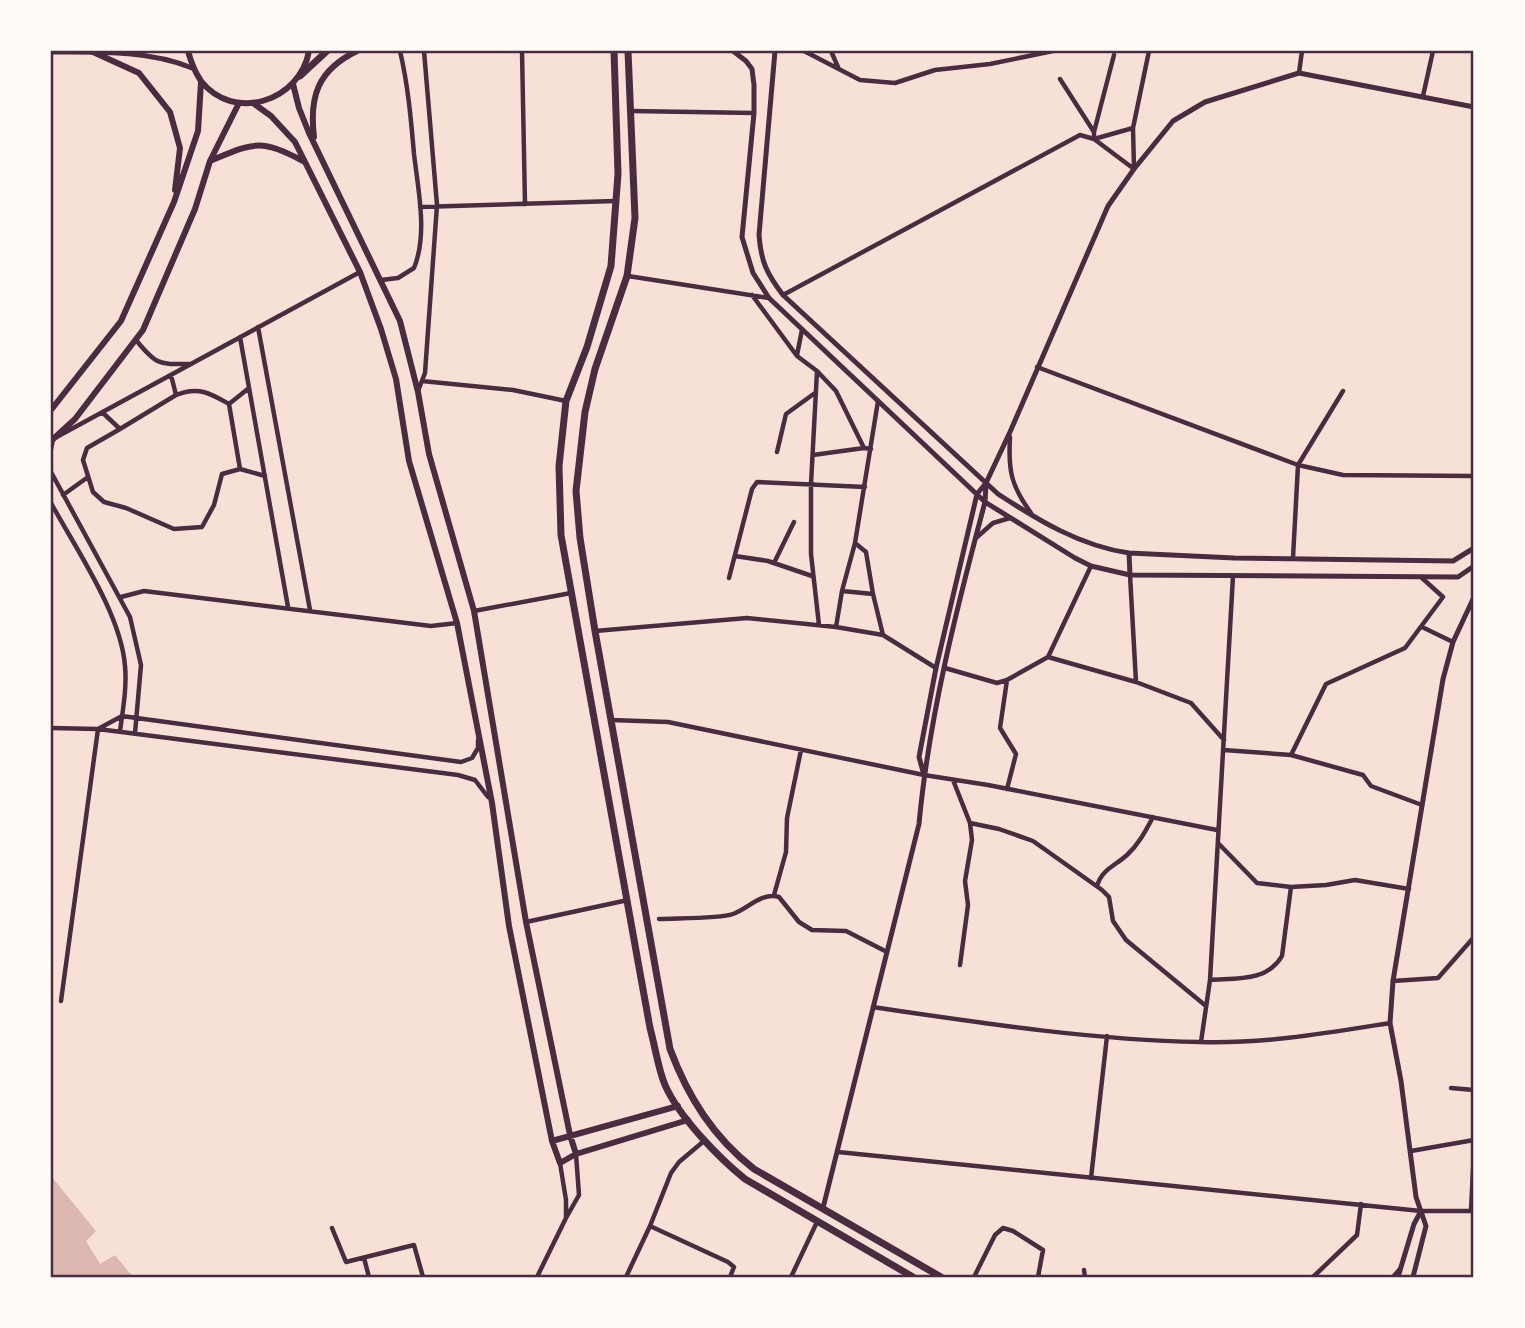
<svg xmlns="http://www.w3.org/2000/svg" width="1525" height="1328" viewBox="0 0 1525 1328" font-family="Montserrat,sans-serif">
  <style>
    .water { fill: #dcb8b0 }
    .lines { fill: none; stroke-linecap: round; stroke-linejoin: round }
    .minor { stroke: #4a2c40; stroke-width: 4.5 }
    .tertiary { stroke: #4a2c40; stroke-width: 5 }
    .secondary { stroke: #4a2c40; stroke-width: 6 }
    .primary { stroke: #4a2c40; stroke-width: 7 }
    .neatline { fill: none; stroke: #4a2c40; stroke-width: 2.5 }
  </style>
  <rect width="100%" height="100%" fill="#f7e1d7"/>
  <path class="water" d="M51,1176L96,1231L86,1241L100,1264L115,1255L133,1277H51Z"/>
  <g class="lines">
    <path class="minor" d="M522,51L525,204
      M804,51L860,80L895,83L935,70L990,64L1053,51
      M831,51L838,67
      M1299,73L1302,51
      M1060,79L1094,132V139L1134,169L1133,128L1149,51
      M1423,96L1433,51
      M631,111L754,113
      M1094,132L1114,55
      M420,207L615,201
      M628,276L769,298
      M381,280L398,278L414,268C428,234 418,189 414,154C411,119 408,85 400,51
      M752,295L797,356L817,371L836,391L864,448L871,449
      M783,295L1080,135L1094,139L1133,128
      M258,327L310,610
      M240,337L288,607
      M136,340C157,366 159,364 191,364
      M797,355L802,330
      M1037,367L1298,465L1293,558
      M817,371L811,484V554L819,625
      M422,381L513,390L566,401
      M249,388L229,404L240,469L265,476
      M418,391L425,373L437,205L424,51
      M1343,391L1298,465L1343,475L1474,476
      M176,395C198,386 210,393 229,404
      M103,413L120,429L176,395L171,375
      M120,429L87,448L83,460L93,492L104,502L126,508L174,529L202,527L214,505L222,474L240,469
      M1010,437C1008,470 1011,486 1031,513
      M51,449L53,439L360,272
      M777,452L786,414L815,393
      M813,455L864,448
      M51,472L130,617L141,665L135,733
      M63,495L88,477
      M51,503C76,549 121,614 125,666C127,687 123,709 120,731
      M976,538L993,523L1010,518
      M855,543L866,552L873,594L883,635
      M735,556L768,561L812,576
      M774,563L794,522
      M1130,575L1136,682L1191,703L1224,740
      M729,578L752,489L757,482L865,487
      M842,591L873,594
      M121,597L144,591L431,626L457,623
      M474,611L571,593
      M836,627L842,591L855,543L878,401
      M1422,627L1453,642
      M595,631L747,618L836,627L883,635L936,668
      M1048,657L1136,682
      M945,668L997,683L1007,680L1048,657L1091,566
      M1007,680L1000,728L1016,754L1007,789
      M611,720L668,722L924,775L988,785L1217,830
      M51,728L98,729L61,1001
      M478,740V748L472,758L461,762L122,716L98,729L458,775L475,780L488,797
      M1224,750L1291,755
      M953,780L970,823L972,840L965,881L968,905L960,965
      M1422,805L1371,786L1363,775L1291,755L1326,684L1405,648L1443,597L1422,578
      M970,823L999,829L1033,841L1102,890L1109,897L1113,921L1126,940L1206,1006
      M1219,844L1257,883L1291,887L1326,885L1355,880L1409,889
      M1097,886C1102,869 1115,866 1127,855C1139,844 1146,830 1153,817
      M774,895L786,852L787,818L801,750
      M659,919C677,918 719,919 733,914C748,909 761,892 779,897L799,922L812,930L846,931L887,952
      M526,922L628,900
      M1210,980C1236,978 1267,982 1282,956L1291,887
      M1393,981L1438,978L1474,937
      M873,1007C981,1023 1091,1040 1200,1042C1264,1044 1327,1033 1390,1023
      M1201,1042L1210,980L1233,576
      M1451,1088L1474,1090
      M1411,1151L1474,1140
      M838,1152L1421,1211H1474
      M560,1163L566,1200V1218L579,1195L576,1154
      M1091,1178L1107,1036
      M1471,1210L1474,1150
      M650,1226L728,1262L734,1267L730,1277
      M332,1228L346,1262L414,1245L423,1277
      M364,1258L369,1277
      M1084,1270L1085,1277
      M537,1277L566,1218
      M626,1277L650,1226L671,1173L679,1162L704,1141
      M791,1277L817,1222
      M974,1277L995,1235L1003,1228L1013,1231L1043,1250L1038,1277
      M1313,1277L1357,1235L1361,1204
      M1393,1277L1400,1269"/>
    <path class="tertiary" d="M733,51L746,61L752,69L754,85V113L742,237L753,273L769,298L985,502L1075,558L1091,566L1130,575L1458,577L1474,566
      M775,51L759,235C761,262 767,274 783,295L998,494C1038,520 1080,546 1129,553L1234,558L1453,561L1474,548
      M51,52C97,52 149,50 192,68
      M1129,553L1130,575
      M924,775L919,757L936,668L977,494L986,483L1010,432L1108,206L1134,169L1173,121L1205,102L1299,73L1474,107
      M823,1208L919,824C929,716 957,607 985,502L986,484
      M1398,1277L1414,1224L1421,1211
      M1413,1277L1426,1226L1416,1197L1401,1081L1390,1023L1393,981L1443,679L1453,642L1474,597"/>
    <path class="secondary" d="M188,51C191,62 194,71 201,81C234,123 300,101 309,51
      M93,52L139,73L170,112L180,148L175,190
      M293,84L299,108L309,133L400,321L418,392L429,454L474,611L526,922L570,1135L576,1154
      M253,103L271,116L295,142L360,272L381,329L396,379L409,461L457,623L492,803L509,926L552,1141L560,1163L576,1154L688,1120
      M314,137C309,96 318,70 357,51
      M210,161C254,143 259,138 303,161
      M51,410L121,321L174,202L198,131L201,82
      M51,441L75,419L143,330L195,209L210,161L239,103
      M552,1141L678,1106"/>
    <path class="primary" d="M614,51L618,174L611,266L587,347L566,401L559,466L561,535L650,1028C655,1046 658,1068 665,1085C679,1117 719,1158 745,1179L913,1277
      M628,51L635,218L627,276L595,369L585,412L576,491L580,538L595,631L670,1049C688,1097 713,1137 754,1169L941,1277
      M300,76L327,51"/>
  </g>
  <rect width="1525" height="1328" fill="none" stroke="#fffaf5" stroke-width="105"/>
  <rect x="52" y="52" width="1420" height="1224" class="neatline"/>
</svg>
